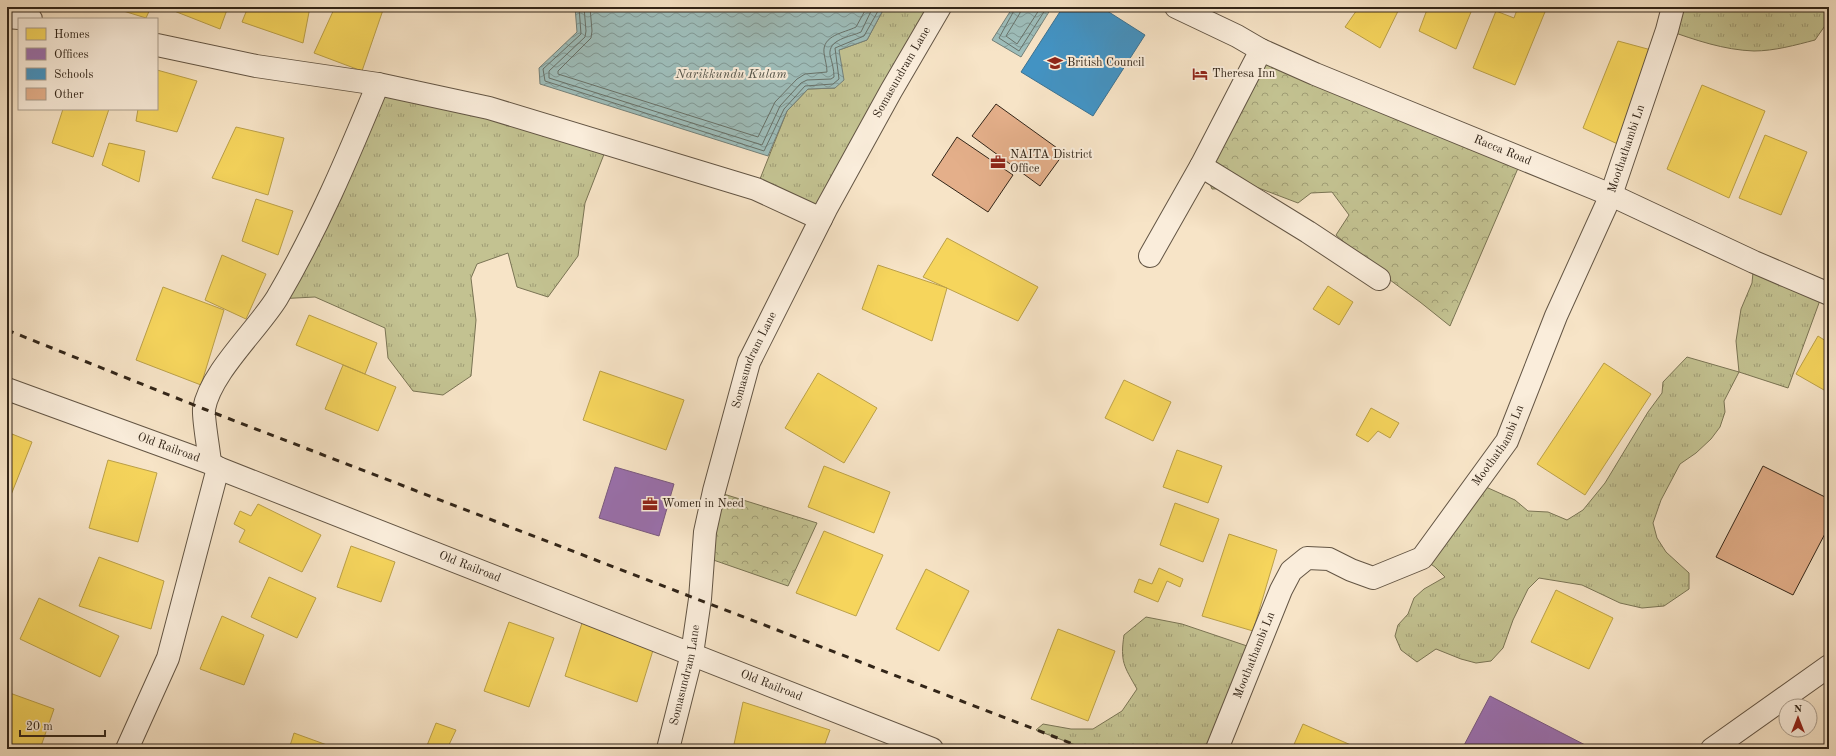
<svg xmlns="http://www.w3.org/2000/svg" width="1836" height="756" viewBox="0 0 1836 756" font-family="'Old Standard TT',serif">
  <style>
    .grass { fill: url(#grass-tufts); stroke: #7a7454 }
    .park { fill: url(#park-crowns); stroke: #7a7454 }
    .water { fill: url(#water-waves); stroke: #73817a }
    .homes { fill: #f6d55c; stroke: #bba048 }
    .offices { fill: #9970ab; stroke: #7a5a7f }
    .schools { fill: #4393c3; stroke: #3e7290 }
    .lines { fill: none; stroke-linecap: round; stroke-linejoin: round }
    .shore { stroke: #68726a; stroke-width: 1 }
    .building { fill: #e4af8a; stroke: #322518 }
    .minor-casing { stroke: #635544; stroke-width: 24 }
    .minor { stroke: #faeddb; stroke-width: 22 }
    .rail { stroke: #322518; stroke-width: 3; stroke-dasharray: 7 7; stroke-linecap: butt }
    .labels { text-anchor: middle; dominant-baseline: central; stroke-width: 4; stroke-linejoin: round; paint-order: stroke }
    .poi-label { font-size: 12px; fill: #322518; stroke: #faeddb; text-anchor: start }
    .street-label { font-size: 12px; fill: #322518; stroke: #faeddb }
    .water-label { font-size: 13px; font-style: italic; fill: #525349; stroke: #faeddb }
  </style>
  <defs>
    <pattern id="grass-tufts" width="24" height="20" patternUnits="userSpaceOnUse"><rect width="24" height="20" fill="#c3c291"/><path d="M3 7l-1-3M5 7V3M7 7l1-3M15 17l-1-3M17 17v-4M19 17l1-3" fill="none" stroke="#9f9d75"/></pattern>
    <pattern id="park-crowns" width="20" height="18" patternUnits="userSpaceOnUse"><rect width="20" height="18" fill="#c3c291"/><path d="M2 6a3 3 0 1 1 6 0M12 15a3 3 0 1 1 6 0" fill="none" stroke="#9f9d75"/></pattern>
    <pattern id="water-waves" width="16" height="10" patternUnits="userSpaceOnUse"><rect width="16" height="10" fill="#9ebebb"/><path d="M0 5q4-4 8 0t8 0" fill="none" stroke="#819a97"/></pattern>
  </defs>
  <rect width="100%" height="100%" fill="#f7e4c7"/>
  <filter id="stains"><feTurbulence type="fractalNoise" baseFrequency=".005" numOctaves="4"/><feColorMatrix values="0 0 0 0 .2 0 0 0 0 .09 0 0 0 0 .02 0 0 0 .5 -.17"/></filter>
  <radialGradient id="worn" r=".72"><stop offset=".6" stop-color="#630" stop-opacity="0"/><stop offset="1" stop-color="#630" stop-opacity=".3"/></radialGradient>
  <path class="grass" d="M882,7H940L826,209L756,189L787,111L808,89L835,88L839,50L867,40L882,12Z
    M1673,7H1829V20L1815,40C1796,45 1774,51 1754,51C1724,50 1695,40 1667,30Z
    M378,84L608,144L585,203L578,256L548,297L517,287L508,253L477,264L471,278L476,320L471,376L443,395L413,391L388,358L385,328L315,297L276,299Z
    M1754,262L1823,292L1788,388L1739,372L1724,401L1725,412L1720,427L1711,439L1696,453L1680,464L1661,500L1653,523L1657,538L1666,552L1689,573V589L1664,606L1642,608L1620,603L1582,585L1539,578L1528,589L1513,620L1503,648L1491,661L1476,663L1461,659L1436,649L1417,662L1401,650L1395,636L1398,625L1408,614L1414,598L1424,589L1445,577L1435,567L1422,558L1477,483L1515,500L1528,511L1548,512L1567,520L1583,510L1605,483L1648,412L1662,393L1663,382L1687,357L1739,372L1736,341L1741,309L1752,283Z
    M1146,617L1182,624L1256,649L1217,749H1086L1036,730L1043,724L1071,729H1093L1122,711L1137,689C1124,666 1120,662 1124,635Z"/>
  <path class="park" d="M1261,50L1522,159L1450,326L1420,302L1375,269L1336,235L1349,215L1332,192L1311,193L1298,203L1256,187L1212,189L1202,164Z
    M714,491L817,523L788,586L699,555Z"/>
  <path class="water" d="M575,7H882V12L867,40L839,50L844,80L835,88L808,89L787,111L768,156L540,84L539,68L577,32Z
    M1013,7H1052L1021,57L992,40Z"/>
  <path class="homes" d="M118,7H151L146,18L117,9Z
    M164,7H228L220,29Z
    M248,7H310L303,43L242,22Z
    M335,7H384L362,71L314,53Z
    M1359,7H1400L1380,48L1345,27Z
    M1428,7H1473L1456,49L1419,31Z
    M1518,7H1547L1515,85L1473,68L1496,11L1514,18Z
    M1618,41L1655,51L1622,146L1583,128Z
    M157,70L197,81L177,132L136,121L138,109H157Z
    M1702,85L1765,111L1729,198L1667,169Z
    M63,109H109L93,157L52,143Z
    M236,127L284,138L268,195L212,178Z
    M1765,135L1807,152L1781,215L1739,198Z
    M109,143L145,151L139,182L102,165Z
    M256,199L293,211L278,255L242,241Z
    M947,238L1038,287L1018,321L923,277Z
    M222,255L266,274L246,319L205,300Z
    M878,265L947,288L932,341L862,309Z
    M1328,286L1353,302L1339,325L1313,309Z
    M163,287L224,310L201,385L136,360Z
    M309,315L377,343L365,374L296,345Z
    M1818,336L1829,343V381L1824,390L1796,374Z
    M1604,363L1651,394L1585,495L1537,464Z
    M343,365L396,387L378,431L325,409Z
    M600,371L684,400L666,450L583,420Z
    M818,373L877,408L844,463L785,428Z
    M1124,380L1171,402L1153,441L1105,418Z
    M1371,408L1399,423L1390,438L1378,431L1368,442L1356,435Z
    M7,432L32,442L7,505Z
    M1177,450L1222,466L1208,503L1163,487Z
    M108,460L157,473L138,542L89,528Z
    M824,466L890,492L874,533L808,507Z
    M1175,503L1219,519L1203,562L1160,545Z
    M258,504L321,535L302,572L239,542L245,530L234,524L240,511L251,516Z
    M824,531L883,555L856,616L796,593Z
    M1229,534L1277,550L1253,631L1202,616Z
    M351,546L395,562L381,602L337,587Z
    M99,557L164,581L151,629L79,606Z
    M1159,568L1183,579L1180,587L1167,581L1158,602L1134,592L1139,579L1152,584Z
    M926,569L969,591L939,651L896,629Z
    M269,577L316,598L297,638L251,617Z
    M1556,590L1613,618L1589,669L1531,642Z
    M39,598L119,636L100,677L20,639Z
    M222,616L264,635L244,685L200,669Z
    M509,622L554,638L529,707L484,691Z
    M582,623L654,647L637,702L565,676Z
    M1058,629L1115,651L1088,721L1031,699Z
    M7,692L54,709L40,749H7Z
    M743,702L830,730L823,749H733Z
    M436,723L456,730L447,749L426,748Z
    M1303,724L1360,749H1292Z
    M294,733L338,749H289Z"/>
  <path class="offices" d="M615,467L674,484L659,536L599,518Z
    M1490,696L1593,749H1462Z"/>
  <path class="schools" d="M1063,7H1101L1145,35L1093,116L1021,72Z"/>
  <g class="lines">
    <path class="shore" d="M579,7L581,34L543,69L545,81L764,151L784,109L805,86L833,84L839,79L835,48L864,36L878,11V7
      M584,7L586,31L585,37L549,71V78L762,145L780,106L801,83L807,80L831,79L834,77C834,70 832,62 830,55C828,39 850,37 861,32L873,7
      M590,7L592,31L591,38L558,71V74L758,137L775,102L797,79L805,74L827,72C827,66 825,60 824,53C822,35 844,33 856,27L867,7
      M1016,7L999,38L1019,51L1047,7
      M1021,7L1020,13L1006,36L1017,44L1041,7"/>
  </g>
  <path class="building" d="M996,104L1064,153L1040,186L972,136Z
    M957,137L1013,175L988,212L932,175Z
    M1763,466L1829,499V526L1793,595L1716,557Z"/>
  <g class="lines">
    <g class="minor-casing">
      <g id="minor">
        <path id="s1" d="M1176,7L1237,36L1261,50L1315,74L1611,195L1754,262L1829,294"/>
        <path d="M7,17L31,19"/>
        <path d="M157,45L256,66L378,84L489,108L756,189L821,219"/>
        <path d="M1201,166L1308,232L1379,279"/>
        <path d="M1150,256L1201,166L1261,50"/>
        <path id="s2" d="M7,389L210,463L218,468L932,749"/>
        <path d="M210,463C209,450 203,419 204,409C210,373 258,329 277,298C317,230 348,157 378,84"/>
        <path d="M127,749L168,658L218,468"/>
        <path id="s3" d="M668,749L692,654L700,599L705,532L714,491L749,362L826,209L891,91L940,7"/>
        <path id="s4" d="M1217,749L1281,590L1291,571L1307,558L1329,559L1351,570L1373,578L1422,558L1507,441L1556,316L1611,195L1667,30L1673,7"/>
        <path d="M1712,749L1829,666"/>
      </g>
    </g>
    <use href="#minor" class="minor"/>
    <path class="rail" d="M7,330L204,409L1086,749"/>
  </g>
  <defs>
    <g id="university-bare" transform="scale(1.2)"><path d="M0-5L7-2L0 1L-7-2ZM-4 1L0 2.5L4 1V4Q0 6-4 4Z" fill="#8f2418" stroke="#faeddb" stroke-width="2.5" paint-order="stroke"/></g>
    <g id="hotel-bare" transform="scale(1.2)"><path d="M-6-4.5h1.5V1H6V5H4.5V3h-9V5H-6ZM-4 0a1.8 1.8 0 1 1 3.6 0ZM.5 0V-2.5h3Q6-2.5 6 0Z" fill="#8f2418" stroke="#faeddb" stroke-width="2.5" paint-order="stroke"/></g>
    <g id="office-bare" transform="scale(1.2)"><path d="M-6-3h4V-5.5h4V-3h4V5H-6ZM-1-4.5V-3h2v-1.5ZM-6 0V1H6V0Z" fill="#8f2418" stroke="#faeddb" stroke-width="2.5" paint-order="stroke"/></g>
  </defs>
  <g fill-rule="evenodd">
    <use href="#university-bare" x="1055" y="63"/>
    <use href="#hotel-bare" x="1200" y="74"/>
    <use href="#office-bare" x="998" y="162"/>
    <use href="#office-bare" x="650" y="504"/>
  </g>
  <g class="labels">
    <g class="poi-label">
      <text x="1067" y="63">British Council</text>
      <text x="1212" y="74">Theresa Inn</text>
      <text x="1010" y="155">NAITA District<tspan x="1010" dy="14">Office</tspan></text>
      <text x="662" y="504">Women in Need</text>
    </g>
    <g class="street-label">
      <text stroke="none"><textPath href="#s3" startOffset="724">Somasundram Lane</textPath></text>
      <text stroke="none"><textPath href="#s4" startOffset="797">Moothathambi Ln</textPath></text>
      <text stroke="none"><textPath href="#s1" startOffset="357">Racca Road</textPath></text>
      <text stroke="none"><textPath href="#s3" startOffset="400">Somasundram Lane</textPath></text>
      <text stroke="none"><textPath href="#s4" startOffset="473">Moothathambi Ln</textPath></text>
      <text stroke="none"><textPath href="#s2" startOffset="172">Old Railroad</textPath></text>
      <text stroke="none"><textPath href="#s2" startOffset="496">Old Railroad</textPath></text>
      <text stroke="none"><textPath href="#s4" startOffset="101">Moothathambi Ln</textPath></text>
      <text stroke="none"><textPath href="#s3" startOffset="76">Somasundram Lane</textPath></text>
      <text stroke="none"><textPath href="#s2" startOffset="820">Old Railroad</textPath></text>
    </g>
    <g class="water-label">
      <text x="731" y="74">Narikkundu Kulam</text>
    </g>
  </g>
  <rect width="1836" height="756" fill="none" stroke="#f7e4c7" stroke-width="24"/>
  <rect x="8" y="8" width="1820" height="740" fill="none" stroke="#322518" stroke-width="2"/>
  <rect x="12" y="12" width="1812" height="732" fill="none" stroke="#322518"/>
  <rect x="18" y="18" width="140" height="92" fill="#faeddb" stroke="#aa9d8d"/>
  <rect x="26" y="28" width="20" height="12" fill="#f6d55c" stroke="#aa9d8d"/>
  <text x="54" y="38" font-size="12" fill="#322518">Homes</text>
  <rect x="26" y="48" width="20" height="12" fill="#9970ab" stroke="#aa9d8d"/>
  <text x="54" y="58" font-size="12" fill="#322518">Offices</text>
  <rect x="26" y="68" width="20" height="12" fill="#4393c3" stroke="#aa9d8d"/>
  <text x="54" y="78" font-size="12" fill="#322518">Schools</text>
  <rect x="26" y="88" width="20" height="12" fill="#e4af8a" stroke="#aa9d8d"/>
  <text x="54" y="98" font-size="12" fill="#322518">Other</text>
  <g transform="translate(1798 718)"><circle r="19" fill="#faeddb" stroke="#aa9d8d"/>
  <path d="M0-3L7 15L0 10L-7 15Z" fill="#8f2418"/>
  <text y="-6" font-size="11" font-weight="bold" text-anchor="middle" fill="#322518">N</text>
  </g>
  <path d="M20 730v6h85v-6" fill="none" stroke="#322518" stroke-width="2"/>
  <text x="26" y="730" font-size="12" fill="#322518" stroke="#faeddb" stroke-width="3" paint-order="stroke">20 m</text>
  <rect width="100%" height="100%" filter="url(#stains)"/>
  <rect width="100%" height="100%" fill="url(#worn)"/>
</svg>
